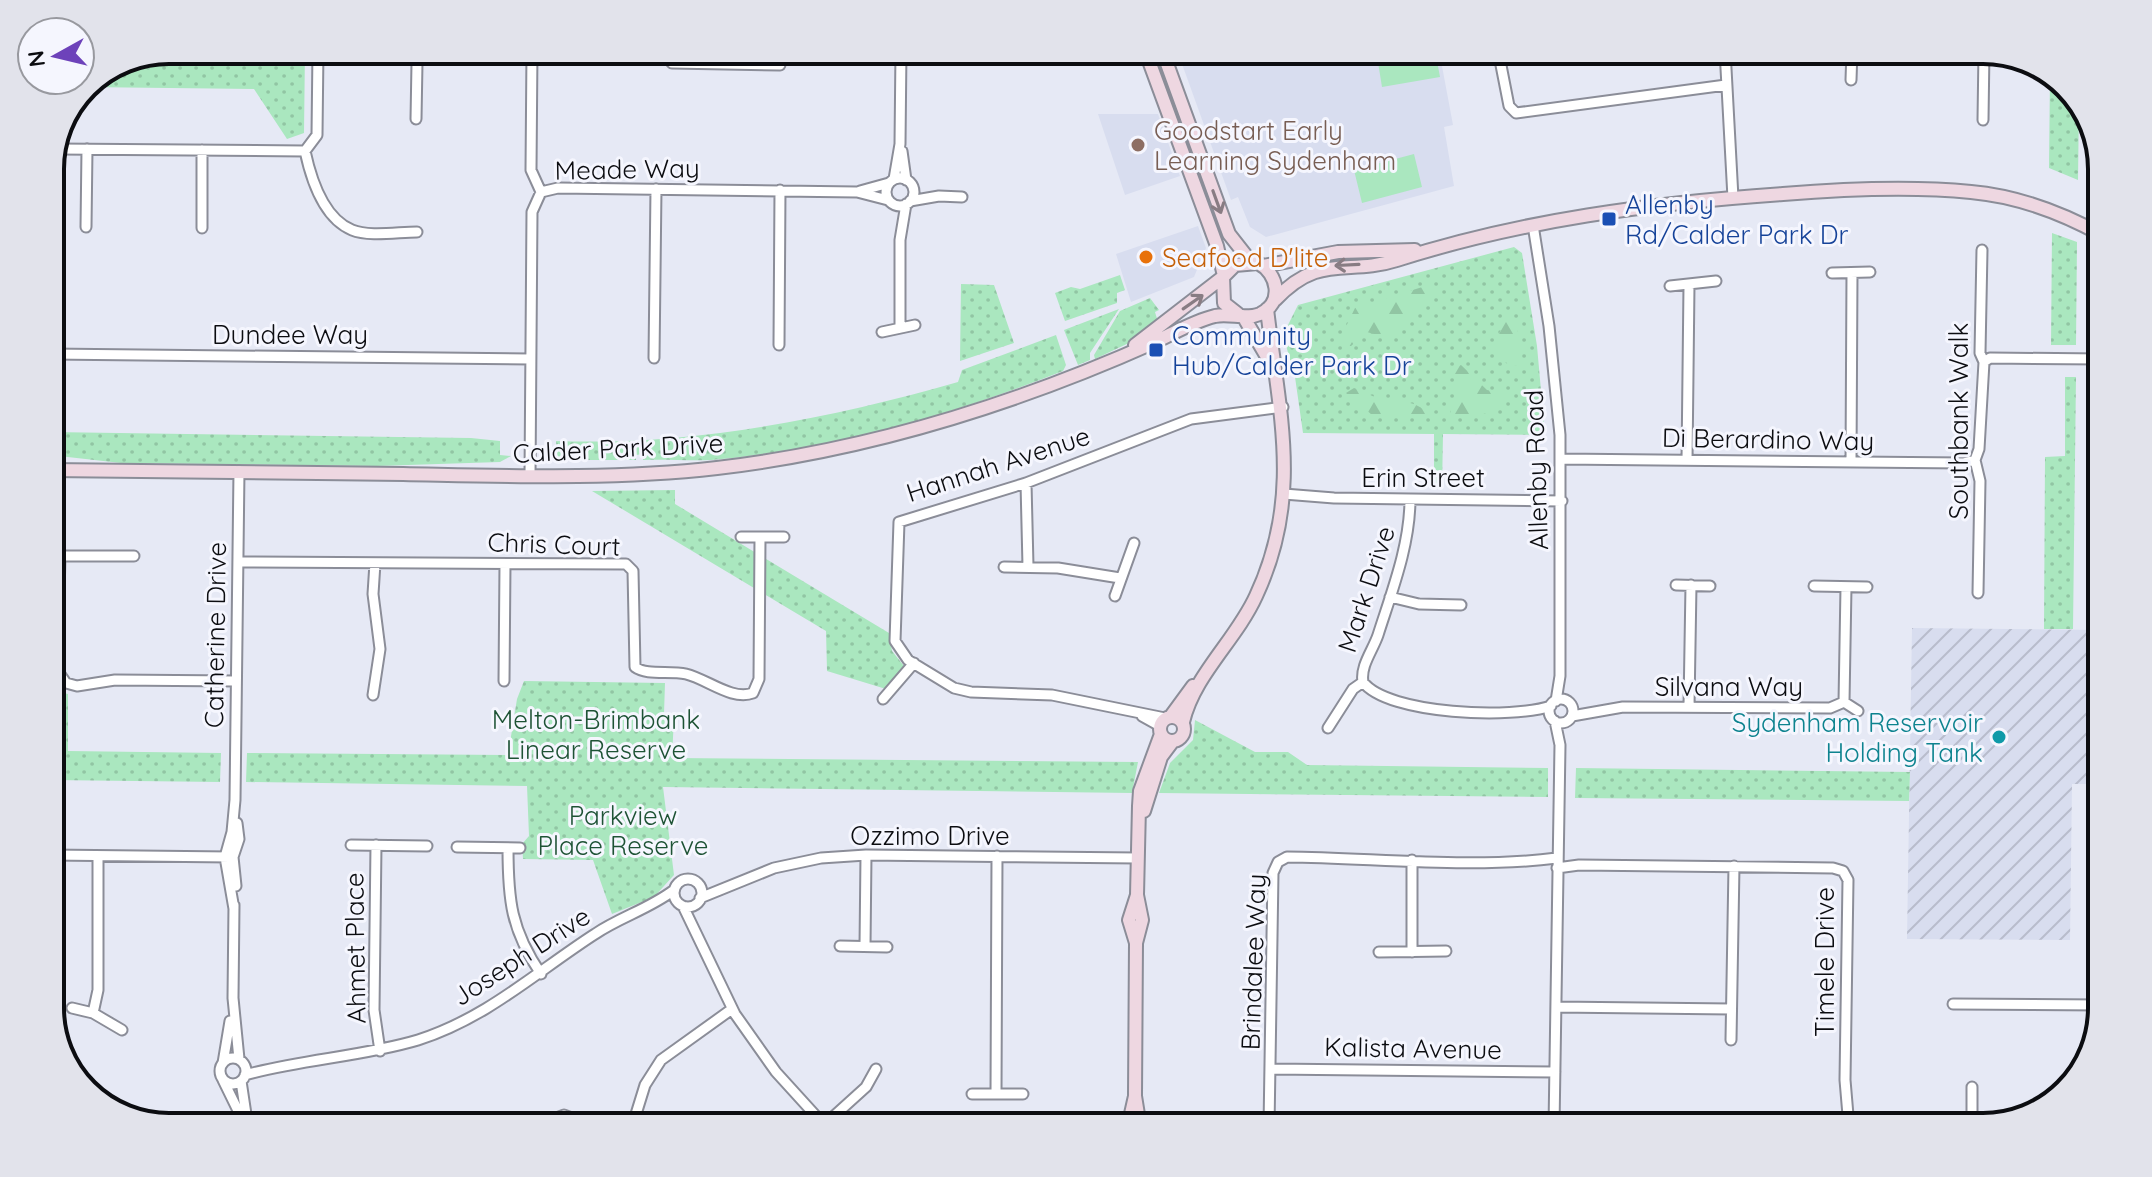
<svg xmlns="http://www.w3.org/2000/svg" width="2152" height="1177" viewBox="0 0 2152 1177" font-family="Quicksand,sans-serif">
  <style>
    .built { fill: #d8ddef }
    .industrial { fill: url(#industrial-furrows) }
    .grass { fill: url(#grass-dots) }
    .forest { fill: url(#forest-firs) }
    .pitch { fill: #aae7bf }
    .lines { fill: none; stroke-linecap: round; stroke-linejoin: round }
    .street-casing { stroke: #8b8d98; stroke-width: 13 }
    .secondary-casing { stroke: #8b8d98; stroke-width: 16 }
    .street { stroke: #fff; stroke-width: 9 }
    .secondary { stroke: #eed7e1; stroke-width: 12 }
    .oneway { stroke: #887c83 }
    .education-dot { fill: #8d6e63; stroke: #f5f6fe; stroke-width: 3 }
    .transit-dot { fill: #1a4fb4; stroke: #f5f6fe; stroke-width: 3 }
    .food-dot { fill: #e8710a; stroke: #f5f6fe; stroke-width: 3 }
    .culture-dot { fill: #0f9aa8; stroke: #f5f6fe; stroke-width: 3 }
    .labels { text-anchor: middle; dominant-baseline: central; stroke-width: 6; stroke-linejoin: round; paint-order: stroke }
    .education-label { font-size: 26px; fill: #785e54; stroke: #f5f6fe; text-anchor: start }
    .street-label { font-size: 26px; fill: #0c0d11; stroke: #f5f6fe }
    .transit-label { font-size: 26px; fill: #164399; stroke: #f5f6fe; text-anchor: start }
    .food-label { font-size: 26px; fill: #c56008; stroke: #f5f6fe; text-anchor: start }
    .park-label { font-size: 26px; fill: #1e5335; stroke: #f5f6fe }
    .culture-label { font-size: 26px; fill: #0d838f; stroke: #f5f6fe; text-anchor: end }
    .rim { fill: none; stroke: #0c0d11; stroke-width: 4 }
  </style>
  <defs>
    <pattern id="industrial-furrows" width="10" height="10" patternUnits="userSpaceOnUse" patternTransform="scale(2)"><rect width="10" height="10" fill="#d8ddef"/><path d="M-1 1l2-2M0 10L10 0M9 11l2-2" fill="none" stroke="#b8bccc"/></pattern>
    <pattern id="grass-dots" width="8" height="8" patternUnits="userSpaceOnUse" patternTransform="scale(2)"><rect width="8" height="8" fill="#aae7bf"/><path d="M2 2h.1M6 6h.1" fill="none" stroke="#91c5a3" stroke-width="1.8" stroke-linecap="round"/></pattern>
    <pattern id="forest-firs" width="22" height="20" patternUnits="userSpaceOnUse" patternTransform="scale(2)"><rect width="22" height="20" fill="#aae7bf"/><path d="M5 1l3.5 6h-7zM16 11l3.5 6h-7z" fill="#91c5a3"/></pattern>
  </defs>
  <rect width="100%" height="100%" fill="#e6e9f5"/>
  <path class="built" d="M1177,50H1439L1453,125L1444,127L1454,186L1266,237L1250,227L1238,197L1231,200Z
    M1098,114H1158L1180,176L1125,195Z
    M1198,226L1206,248L1194,277L1131,302L1116,254Z"/>
  <path class="industrial" d="M1912,628L2102,630V656H2089L2087,784H2072L2070,940L1907,939Z"/>
  <path class="grass" d="M169,50H305L304,133L287,139L254,89L84,87Z
    M2050,74L2079,101L2078,180L2049,168Z
    M2052,233L2077,242L2076,345H2051Z
    M1514,247L1522,253L1537,346L1545,435L1443,434L1442,489H1434V434L1303,433L1295,377L1283,335L1298,305Z
    M1120,275L1125,290L1117,293V303L1065,321L1055,293L1071,287L1080,289Z
    M961,284L994,285L1014,343L960,361Z
    M1150,298L1159,310L1155,312L1158,322L1131,342L1095,359L1094,355L1120,311Z
    M1119,309L1090,353V360L1078,365L1064,330Z
    M1056,335L1066,365L1063,371C952,415 831,450 711,460C689,461 666,459 643,460V454L636,455V460H542L544,456H557L556,441C690,446 829,419 958,382L962,370Z
    M2065,377H2076L2073,629H2044L2045,457L2065,456Z
    M50,432L471,438L500,441V455L511,456L500,462L377,466L121,463L50,455Z
    M675,490V504L889,633L892,651L904,666L886,689L827,671L826,631L592,491Z
    M524,681L665,683L664,714L674,717L672,758L1138,762L1132,793L663,787L674,875L654,897L612,914L593,860L523,859L522,844L529,836L527,786L246,782L247,753L508,755L517,699Z
    M50,690L68,694V751L221,753L220,782L50,780Z
    M1195,720L1255,752H1288L1307,765L1548,768V797L1159,793L1170,763L1193,740Z
    M1576,768L1910,772L1909,801L1575,798Z"/>
  <path class="forest" d="M1432,284L1431,294L1390,335L1384,337L1367,332L1351,346L1337,345L1355,308Z
    M1515,319L1520,341L1518,366C1508,366 1496,359 1492,349L1505,321Z
    M1461,365L1487,390L1507,394C1496,417 1472,417 1449,417L1457,389L1452,369Z
    M1354,388C1362,390 1370,396 1379,398C1398,403 1415,398 1429,415L1371,414L1346,393Z"/>
  <path class="pitch" d="M1376,50H1435L1440,77L1382,87Z
    M1414,154L1422,187L1362,203L1354,170Z"/>
  <g class="lines">
    <g class="street-casing">
      <path id="street" d="M532,50L531,170L541,192
        M661,50L672,63L780,65V50
        M1498,50L1509,106L1516,113L1726,85
        M1725,50L1733,198
        M318,52L411,54L417,63L416,119
        M1851,80L1852,50
        M1983,120L1984,50
        M56,149L305,151L317,135L318,50
        M202,150V228
        M305,151C311,179 323,218 352,230C369,237 398,232 417,232
        M902,151L906,180
        M886 192a14 14 0 1 1 28 0a14 14 0 1 1-28 0Z
        M894,179L900,144L901,50
        M860,191L889,183
        M910,201L939,196L962,197
        M1533,225L1549,326L1560,435V676L1556,701
        M86,227L87,149
        M1832,273L1870,272
        M1670,286L1716,281
        M900,328V240L906,204
        M882,332L915,325
        M779,345L780,190
        M50,354L530,359
        M654,358L656,189
        M1984,362L1990,358L2102,359
        M1561,459L1963,463L1975,460
        M1687,460L1689,285
        M1851,462L1852,273
        M530,476L532,212L541,192L558,188L857,192L888,200
        M1026,483L1028,566
        M1284,494L1334,498L1562,501
        M741,537H784
        M50,556H134
        M60,556L57,670L66,683L77,686L115,680L236,681
        M238,562L626,564L633,571L635,667C647,676 670,670 686,674C707,679 732,701 753,693L759,679L760,538
        M1004,567L1058,568L1120,578
        M1676,585L1710,586
        M1814,586L1867,587
        M1978,593L1980,481L1975,460L1979,449L1984,362L1980,353L1982,250
        M1115,596L1134,543
        M1390,597L1419,604L1461,605
        M504,681L505,564
        M1363,682C1388,715 1514,719 1551,706
        M373,695L380,649L373,594L375,563
        M883,699L914,663
        M1549 711a12 12 0 1 1 24 0a12 12 0 1 1-24 0Z
        M1844,702L1846,587
        M1689,706L1691,585
        M1142,716L1160,726
        M1572,716L1623,707L1830,708L1844,702L1858,711
        M1165,718L1052,695L971,692L954,688L908,660L895,641L899,522L1026,483L1191,419L1283,407
        M1328,728L1353,689L1363,682C1360,666 1373,650 1378,635C1392,591 1410,545 1410,499
        M351,845L427,846
        M376,845L374,1010L380,1051
        M457,847L520,848
        M508,848C508,900 511,930 541,974
        M50,855L230,857
        M1557,868L1579,865L1833,868L1843,871L1848,880L1845,1080L1849,1127
        M674 893a14 14 0 1 1 28 0a14 14 0 1 1-28 0Z
        M236,886L233,857L239,839L237,823
        M700,898L774,868L821,858L866,855L1137,858
        M234,905L233,998L239,1059
        M683,906L735,1014L776,1072L826,1127
        M234,909L225,857L232,832L235,800L239,471
        M840,946L887,947
        M865,946L866,855
        M1379,952L1446,951
        M1412,952V860
        M1953,1004L2102,1005
        M1556,1007L1731,1009
        M72,1008L93,1013L122,1030
        M93,1013L98,990V856
        M1731,1040L1734,866
        M220 1071a13 13 0 1 1 26 0a13 13 0 1 1-26 0Z
        M223,1063L230,1021
        M1272,1069L1555,1072
        M245,1075C302,1059 361,1057 418,1040C487,1018 536,972 595,934C620,917 649,909 674,890
        M223,1080L246,1127
        M241,1081L247,1121
        M1972,1087V1127
        M996,1093L997,856
        M972,1094H1023
        M824,1125L866,1087L876,1069
        M533,1127L564,1115L572,1118L577,1127
        M632,1127L645,1085L661,1060L732,1009
        M800,1127L814,1115
        M1269,1127L1273,873L1278,862L1287,857C1375,858 1471,869 1557,858
        M1554,1127L1560,745L1555,721"/>
    </g>
    <g class="secondary-casing">
      <path id="secondary" d="M1145,50L1217,246L1224,276
        M1162,50L1229,234L1251,262
        M1263,266L1338,252L1415,250
        M1275,300C1320,252 1347,276 1397,260C1522,220 1652,203 1783,194C1845,189 1909,186 1971,192C2016,196 2062,213 2102,235
        M1243,316L1270,362
        M1135,345L1223,277
        M50,470C168,471 286,472 403,474C508,476 613,480 717,468C870,450 1014,405 1155,342C1174,333 1194,321 1215,316C1230,313 1246,320 1260,314C1284,303 1278,273 1258,263L1235,265L1223,277L1224,303L1238,314
        M1171,716L1193,686
        M1160 729a12 12 0 1 1 24 0a12 12 0 1 1-24 0Z
        M1183,722C1194,675 1236,640 1256,596C1303,496 1279,413 1267,309
        M1144,811L1161,757L1173,741
        M1136,943L1129,920L1137,895
        M1128,1127L1135,1096
        M1140,1127L1135,1096L1136,943L1142,920L1137,895L1139,806L1140,791L1161,734"/>
    </g>
    <use href="#street" class="street"/>
    <use href="#secondary" class="secondary"/>
  </g>
  <defs><path id="oneway-shaft" d="M-6 0H5M1.5-3L5.5 0L1.5 3" fill="none" stroke-width="1.6" stroke-linecap="round" stroke-linejoin="round" transform="scale(2)"/></defs>
  <g class="oneway">
    <use href="#oneway-shaft" transform="translate(1217 202) rotate(70)"/>
    <use href="#oneway-shaft" transform="translate(1347 265) rotate(177)"/>
    <use href="#oneway-shaft" transform="translate(1193 302) rotate(-35)"/>
  </g>
  <circle class="education-dot" cx="1138" cy="145" r="8"/>
  <g class="transit-dot">
    <rect x="1601" y="211" width="16" height="16" rx="4"/>
    <rect x="1148" y="342" width="16" height="16" rx="4"/>
  </g>
  <circle class="food-dot" cx="1146" cy="257" r="8"/>
  <circle class="culture-dot" cx="1999" cy="737" r="8"/>
  <g class="labels">
    <g class="education-label">
      <text x="1154" y="130">Goodstart Early<tspan x="1154" dy="30">Learning Sydenham</tspan></text>
    </g>
    <g class="street-label">
      <text transform="translate(627 169) rotate(-1)">Meade Way</text>
      <text x="290" y="334">Dundee Way</text>
      <text transform="translate(1958 421) rotate(-90)">Southbank Walk</text>
      <text transform="translate(1768 439) rotate(1)">Di Berardino Way</text>
      <text transform="translate(618 448) rotate(-3)">Calder Park Drive</text>
      <text transform="translate(998 464) rotate(-18)">Hannah Avenue</text>
      <text transform="translate(1536 470) rotate(-92)">Allenby Road</text>
      <text x="1423" y="477">Erin Street</text>
      <text transform="translate(554 544) rotate(2)">Chris Court</text>
      <text transform="translate(1366 589) rotate(-72)">Mark Drive</text>
      <text transform="translate(215 635) rotate(-89)">Catherine Drive</text>
      <text x="1729" y="686">Silvana Way</text>
      <text x="930" y="835">Ozzimo Drive</text>
      <text transform="translate(355 948) rotate(-91)">Ahmet Place</text>
      <text transform="translate(521 956) rotate(-33)">Joseph Drive</text>
      <text transform="translate(1253 962) rotate(-88)">Brindalee Way</text>
      <text transform="translate(1824 962) rotate(-90)">Timele Drive</text>
      <text transform="translate(1413 1048) rotate(1)">Kalista Avenue</text>
    </g>
    <g class="transit-label">
      <text x="1625" y="204">Allenby<tspan x="1625" dy="30">Rd/Calder Park Dr</tspan></text>
      <text x="1172" y="335">Community<tspan x="1172" dy="30">Hub/Calder Park Dr</tspan></text>
    </g>
    <g class="food-label">
      <text x="1162" y="257">Seafood D'lite</text>
    </g>
    <g class="park-label">
      <text x="596" y="719">Melton-Brimbank<tspan x="596" dy="30">Linear Reserve</tspan></text>
      <text x="623" y="815">Parkview<tspan x="623" dy="30">Place Reserve</tspan></text>
    </g>
    <g class="culture-label">
      <text x="1983" y="722">Sydenham Reservoir<tspan x="1983" dy="30">Holding Tank</tspan></text>
    </g>
  </g>
  <path d="M0 0H2152V1177H0ZM169 64H1983A105 105 0 0 1 2088 169V1008A105 105 0 0 1 1983 1113H169A105 105 0 0 1 64 1008V169A105 105 0 0 1 169 64Z" fill="#e2e3eb" fill-rule="evenodd"/>
  <path class="rim" d="M169 64H1983A105 105 0 0 1 2088 169V1008A105 105 0 0 1 1983 1113H169A105 105 0 0 1 64 1008V169A105 105 0 0 1 169 64Z"/>
  <g transform="translate(56 56) rotate(262)"><circle r="38" fill="#f5f6fe" stroke="#98999f" stroke-width="2"/>
  <path d="M0-6L14 30L0 20L-14 30Z" fill="#6d42ba"/>
  <text y="-12" font-size="22" font-weight="bold" text-anchor="middle" fill="#0c0d11">N</text>
  </g>
</svg>
